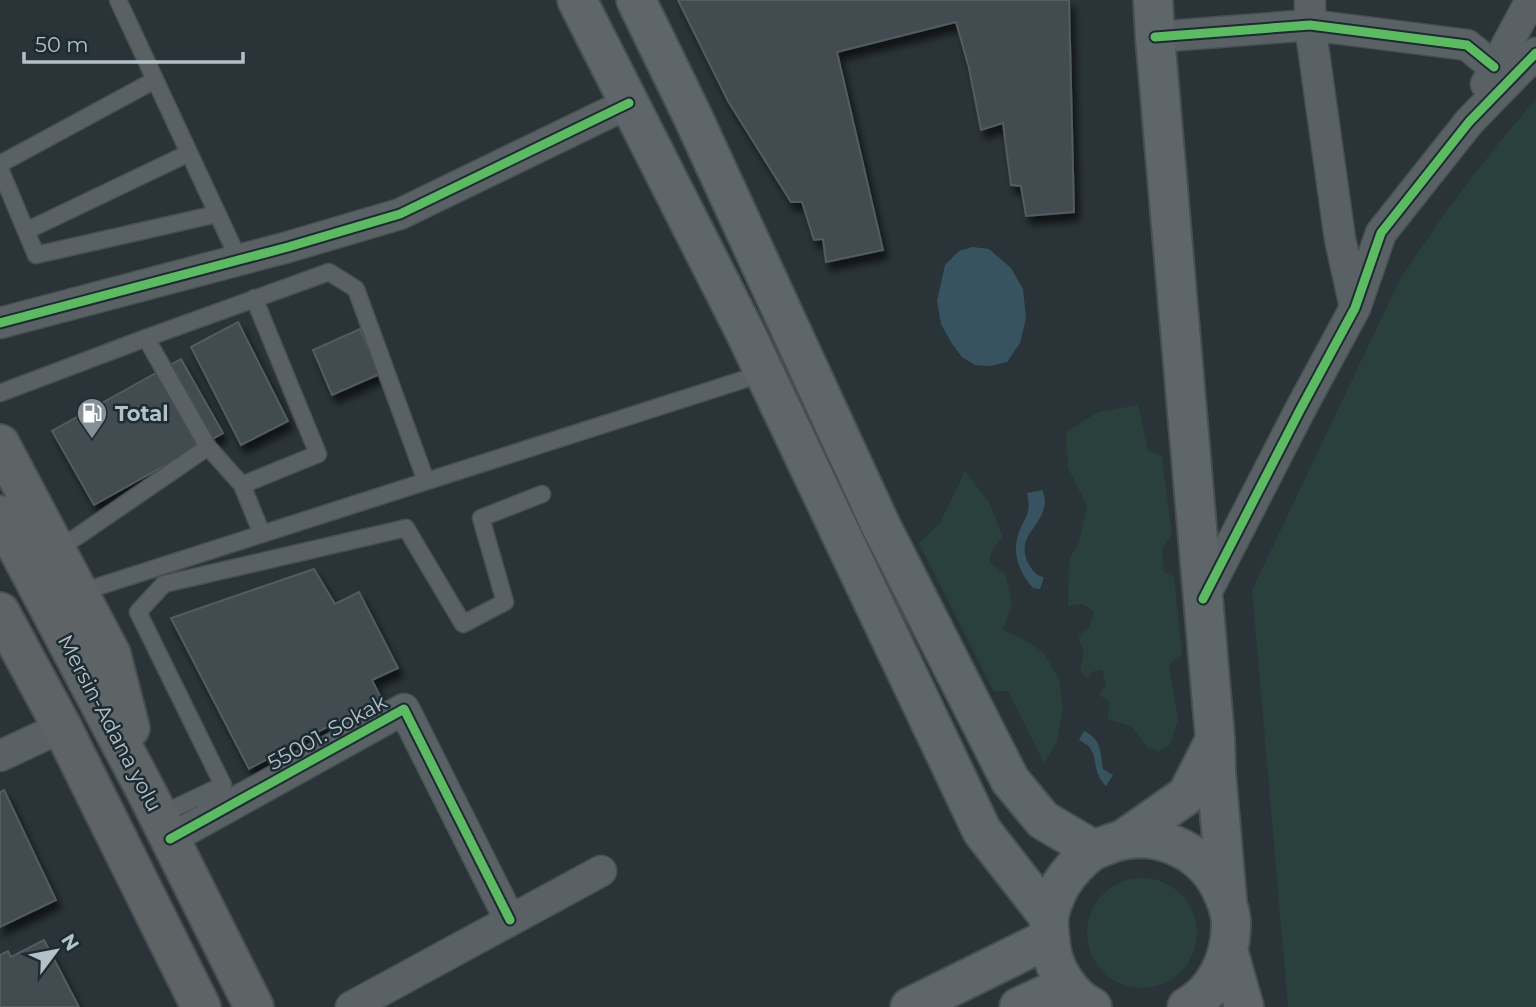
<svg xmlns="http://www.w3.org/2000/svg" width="1536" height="1007" viewBox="0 0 1536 1007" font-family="Montserrat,sans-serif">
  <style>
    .green { fill: #29403c }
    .water { fill: #385360 }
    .building { fill: #434b4f; stroke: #525b5f; stroke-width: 2; filter: url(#shadow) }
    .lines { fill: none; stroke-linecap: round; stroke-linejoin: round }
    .service-casing { stroke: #484f52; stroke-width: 19 }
    .minor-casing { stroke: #484f52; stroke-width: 33 }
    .secondary-casing { stroke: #484f52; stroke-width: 42 }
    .trunk-casing { stroke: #474f53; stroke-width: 42 }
    .service { stroke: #5a6165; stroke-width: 16 }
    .minor { stroke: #5a6165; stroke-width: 30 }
    .secondary { stroke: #5e666a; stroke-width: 38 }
    .trunk { stroke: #5e6366; stroke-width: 38 }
    .cycleway-casing { stroke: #1d2b32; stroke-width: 13 }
    .cycleway { stroke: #5cba63; stroke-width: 9 }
    .labels { text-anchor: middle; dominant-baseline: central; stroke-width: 5; stroke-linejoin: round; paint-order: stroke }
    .poi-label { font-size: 21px; font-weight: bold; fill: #b4c1c9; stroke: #1d2b32; text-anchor: start }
    .street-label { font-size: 21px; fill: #b4c1c9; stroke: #1d2b32 }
  </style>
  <defs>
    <filter id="shadow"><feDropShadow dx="4.5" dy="8" stdDeviation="3.5" flood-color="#0009"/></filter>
  </defs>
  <rect width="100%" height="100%" fill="#2a3337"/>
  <path class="green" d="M1536,99V1007H1288L1252,590L1401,277L1450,206L1502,139Z
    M1138,405L1148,450L1162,457L1172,535L1162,549L1164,572L1174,577L1182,654L1169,664L1178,720L1170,745L1159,752L1147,747L1132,727L1107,719L1110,702L1099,695L1106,684L1102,670L1094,671L1086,679L1080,669L1084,653L1078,636L1089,627L1094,611L1082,604L1068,606L1069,559L1079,543L1087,506L1068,468L1066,432L1098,412Z
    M965,471L989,502L1003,537L992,550L989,561L1006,576L1012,605L1003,630L1023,639L1043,652L1059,678L1063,710L1057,742L1044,763L1008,691L994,692L919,543L940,523Z
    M1087 933a55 55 0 1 1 110 0a55 55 0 1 1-110 0Z"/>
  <path class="water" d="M972,247L989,249L1011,268L1023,289L1026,318L1020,343L1007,362L990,366L975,365L962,357L952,344L941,324L937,301L945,265L959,251Z
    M1043,490C1043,494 1045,497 1045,501C1044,528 1011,537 1031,568C1035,573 1037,576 1044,577L1040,589L1033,588C1017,570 1010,548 1022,525C1029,513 1030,507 1027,493Z
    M1084,731C1102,740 1100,751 1103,769L1113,775L1106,786C1091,771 1099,759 1089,747C1088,745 1081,741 1079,740Z"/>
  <path class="building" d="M678,0H1069L1074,212L1026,216L1021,186L1011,185L1003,123L981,130L969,68L956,22L837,52L883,250L826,262L823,239L814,240L802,202H791L728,101Z
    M238,322L288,421L241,445L191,347Z
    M360,329L380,374L332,395L313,350Z
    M181,359L223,433L94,505L52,431Z
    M314,569L335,604L359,592L398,668L372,680L381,698L249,769L171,618Z
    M4,790L56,900L0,927V792Z
    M44,940L79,1007H0V955L8,951L11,957Z"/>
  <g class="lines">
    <g class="service-casing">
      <path id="service" d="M118,0L239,260
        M0,164L155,80
        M0,169L36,255L217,214
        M26,231L189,153
        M146,338L329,272L356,289L426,481
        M0,393L146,338L208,447L56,551
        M208,447L242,485L262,534
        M242,485L318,454L254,298
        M78,593L764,373
        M158,816L223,785L138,612L164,584L406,528L463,624L505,602L481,518L542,494"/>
    </g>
    <g class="minor-casing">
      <path id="minor" d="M1310,0V25L1340,239L1355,307
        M1155,37L1310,25L1467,45L1494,67
        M1486,84L1531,0
        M0,323L288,247L400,214L629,103
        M1203,599L1300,410L1355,308L1381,233L1469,122L1536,53
        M0,756L62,727
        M170,839L404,709L510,920
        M351,1007L601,871"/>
    </g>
    <g class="secondary-casing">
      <path id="secondary" d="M577,0L745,332L982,831L1049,917
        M636,0L691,113L881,526L1010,780L1043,820L1094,850
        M1153,0L1155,37L1215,738L1216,772L1227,899
        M1124,839L1187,795L1215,740
        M1229,954L1244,1007
        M910,1007L1050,938
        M1019,1007L1067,985
        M1092,1007C1071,997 1054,970 1051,948C1050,938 1048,926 1049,916C1051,905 1055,896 1060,886C1069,872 1078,861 1092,851C1098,848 1105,846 1112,843C1153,829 1200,848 1220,887C1226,899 1232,913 1231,927C1230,959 1216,991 1187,1007"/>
    </g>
    <g class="trunk-casing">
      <path id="trunk" d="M0,444L111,654L130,728
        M0,515L146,791L254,1007
        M0,612L62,727L201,1007"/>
    </g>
    <use href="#service" class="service"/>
    <use href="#minor" class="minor"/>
    <use href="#secondary" class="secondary"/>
    <use href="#trunk" class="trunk"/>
    <g class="cycleway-casing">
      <path id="cycleway" d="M1155,37L1310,25L1467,45L1494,67
        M0,323L288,247L400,214L629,103
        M1203,599L1300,410L1355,308L1381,233L1469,122L1536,53
        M170,839L404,709L510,920"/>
    </g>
    <use href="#cycleway" class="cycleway"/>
  </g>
  <defs>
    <g id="fuel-pin" transform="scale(1.575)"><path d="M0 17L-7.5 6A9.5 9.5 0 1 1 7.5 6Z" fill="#848f96" stroke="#1d2b32"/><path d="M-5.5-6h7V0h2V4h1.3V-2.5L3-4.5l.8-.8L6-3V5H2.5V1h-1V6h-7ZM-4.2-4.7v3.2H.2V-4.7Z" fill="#fff"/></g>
  </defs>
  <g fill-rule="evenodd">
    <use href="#fuel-pin" x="92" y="413"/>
  </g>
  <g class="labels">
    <g class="poi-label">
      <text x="115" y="413">Total</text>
    </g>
    <g class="street-label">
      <text transform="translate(110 723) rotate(62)">Mersin-Adana yolu</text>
      <text transform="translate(327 732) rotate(-29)">55001. Sokak</text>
    </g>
  </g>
  <g transform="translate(56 951) rotate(58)" stroke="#1d2b32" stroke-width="5" paint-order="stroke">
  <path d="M0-5L12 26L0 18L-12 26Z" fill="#b4c1c9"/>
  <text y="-10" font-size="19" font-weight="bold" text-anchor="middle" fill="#b4c1c9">N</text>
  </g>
  <path d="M24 52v10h219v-10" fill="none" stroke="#b4c1c9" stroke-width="3.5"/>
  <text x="35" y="52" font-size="21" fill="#b4c1c9" stroke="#1d2b32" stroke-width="5" paint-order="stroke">50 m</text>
</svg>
